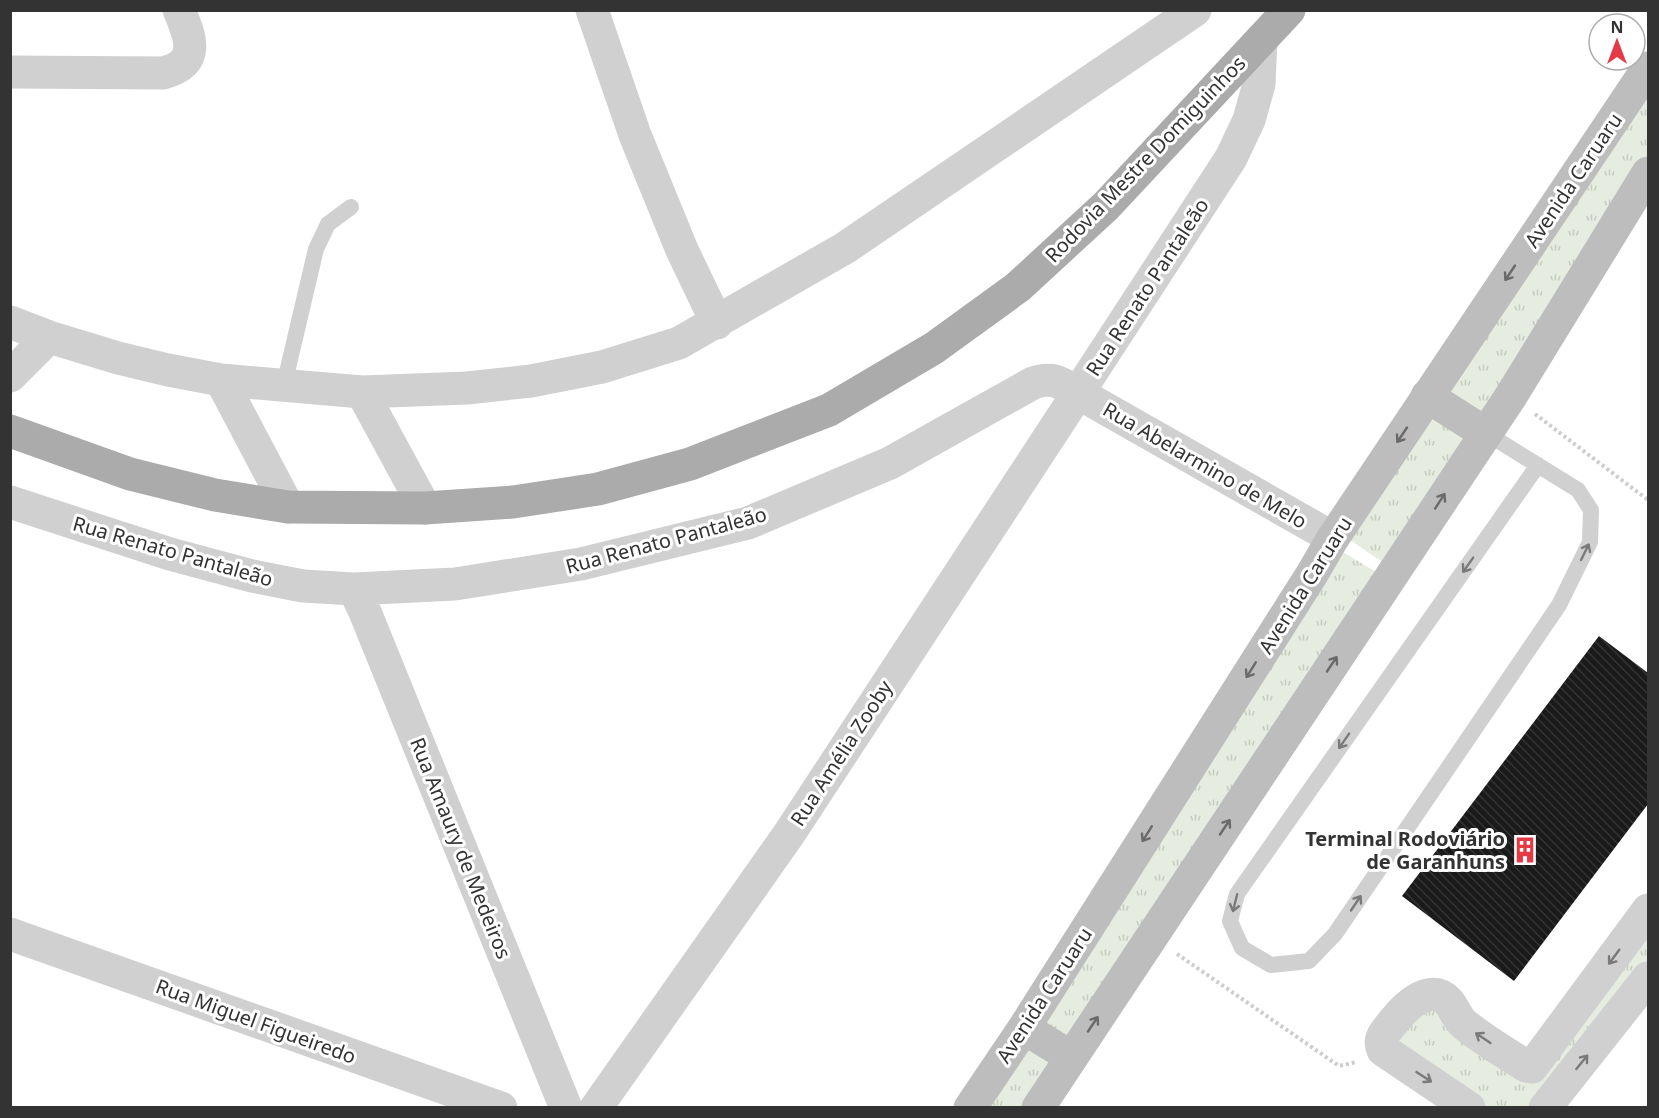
<svg xmlns="http://www.w3.org/2000/svg" width="1659" height="1118" viewBox="0 0 1659 1118" font-family="'Noto Sans',sans-serif">
  <style>
    .grass { fill: url(#grass-tufts) }
    .building { fill: url(#building-back-hatch) }
    .lines { fill: none; stroke-linecap: round; stroke-linejoin: round }
    .path { stroke: #cdcdcd; stroke-width: 4; stroke-dasharray: 3 3; stroke-linecap: butt }
    .service { stroke: #d0d0d0; stroke-width: 16 }
    .minor { stroke: #d0d0d0; stroke-width: 33 }
    .secondary { stroke: #bdbdbd; stroke-width: 33 }
    .primary { stroke: #ababab; stroke-width: 33 }
    .oneway { stroke: #6a6a6a }
    .oneway2 { stroke: #7a7a7a }
    .labels { text-anchor: middle; dominant-baseline: central; stroke-width: 6; stroke-linejoin: round; paint-order: stroke }
    .street-label { font-size: 20px; fill: #333; stroke: #fff }
    .poi-label { font-size: 20px; font-weight: bold; fill: #333; stroke: #fff; text-anchor: end }
  </style>
  <defs>
    <pattern id="grass-tufts" width="24" height="20" patternUnits="userSpaceOnUse" patternTransform="scale(1.5)"><rect width="24" height="20" fill="#e6ecdf"/><path d="M3 7l-1-3M5 7V3M7 7l1-3M15 17l-1-3M17 17v-4M19 17l1-3" fill="none" stroke="#c6cbc0"/></pattern>
    <pattern id="building-back-hatch" width="6" height="6" patternUnits="userSpaceOnUse" patternTransform="scale(1.5)"><rect width="6" height="6" fill="#1a1a1a"/><path d="M-1 5l2 2M0 0l6 6M5-1l2 2" fill="none" stroke="#333"/></pattern>
  </defs>
  <rect width="100%" height="100%" fill="#fff"/>
  <path class="grass" d="M1648,77V158L1482,424L1433,396Z
    M1427,407L1476,433L1387,565L1341,534Z
    M1333,546L1381,575L1067,1046L1030,1028Z
    M1648,918V969L1536,1107H1484L1384,1044L1441,999L1531,1072Z
    M1022,1039L1060,1059L1030,1107L973,1108Z"/>
  <path class="building" d="M1599,636L1648,673V804L1514,981L1402,896Z"/>
  <g class="lines">
    <path class="path" d="M1535,414L1648,500
      M1177,954L1339,1066L1356,1062"/>
    <path class="service" d="M284,385L316,249L328,224L351,207
      M1485,433L1494,438L1578,490L1591,510L1590,542L1559,605L1335,934L1309,961L1271,965L1242,948L1230,921L1237,894L1538,465"/>
    <path class="minor" d="M592,10L635,135L682,250L717,323
      M10,72L163,73C201,63 191,38 179,10
      M10,322L49,337L118,358L168,370L221,380L362,392L467,388L531,381L602,367L679,343L845,248L1195,10
      M10,376L49,337
      M221,380L288,507
      M362,392L425,508
      M10,502L170,554L252,576L303,586L354,589L455,584L581,564L748,523L890,463L1033,383C1053,376 1061,383 1078,393L1231,158L1249,120L1259,84L1261,40
      M354,589L365,612L566,1108
      M10,934L501,1108
      M596,1108L789,834L1078,393L1333,538
      M1469,1108L1383,1050C1377,1038 1387,1030 1394,1021C1405,1007 1430,982 1448,1001C1454,1008 1457,1018 1464,1024C1483,1040 1506,1053 1526,1066L1532,1067L1648,910
      M1545,1108L1648,978"/>
    <path class="secondary" d="M1427,396L1485,433
      M1024,1028L1071,1057
      M970,1108L1024,1028L1312,574L1333,538L1648,68
      M1038,1108L1511,396L1648,173"/>
    <path class="primary" d="M10,431L130,474L215,495L288,507L425,508L513,502L598,489L690,464L829,410L934,348L1018,287L1106,206L1289,10"/>
  </g>
  <defs><path id="oneway-shaft" d="M-6 0H5M1.5-3L5.5 0L1.5 3" fill="none" stroke-width="1.6" stroke-linecap="round" stroke-linejoin="round" transform="scale(1.5)"/></defs>
  <g class="oneway">
    <use href="#oneway-shaft" transform="translate(1510 273) rotate(124)"/>
    <use href="#oneway-shaft" transform="translate(1402 435) rotate(124)"/>
    <use href="#oneway-shaft" transform="translate(1440 501) rotate(-57)"/>
    <use href="#oneway-shaft" transform="translate(1332 664) rotate(-56)"/>
    <use href="#oneway-shaft" transform="translate(1251 670) rotate(122)"/>
    <use href="#oneway-shaft" transform="translate(1225 827) rotate(-56)"/>
    <use href="#oneway-shaft" transform="translate(1147 834) rotate(122)"/>
    <use href="#oneway-shaft" transform="translate(1093 1024) rotate(-56)"/>
  </g>
  <g class="oneway2">
    <use href="#oneway-shaft" transform="translate(1585 552) rotate(-64)"/>
    <use href="#oneway-shaft" transform="translate(1468 565) rotate(125)"/>
    <use href="#oneway-shaft" transform="translate(1344 741) rotate(125)"/>
    <use href="#oneway-shaft" transform="translate(1235 903) rotate(104)"/>
    <use href="#oneway-shaft" transform="translate(1356 903) rotate(-56)"/>
    <use href="#oneway-shaft" transform="translate(1614 957) rotate(126)"/>
    <use href="#oneway-shaft" transform="translate(1483 1038) rotate(-146)"/>
    <use href="#oneway-shaft" transform="translate(1582 1062) rotate(-51)"/>
    <use href="#oneway-shaft" transform="translate(1424 1077) rotate(33)"/>
  </g>
  <defs>
    <g id="building-bare" transform="scale(2.07)"><path d="M-4-6H4V6H1V3H-1V6H-4ZM-2.5-4.3h1.7v1.8h-1.7ZM.8-4.3h1.7v1.8H.8ZM-2.5-1h1.7V.8h-1.7ZM.8-1h1.7V.8H.8Z" fill="#e63946" stroke="#fff" stroke-width="2.5" paint-order="stroke"/></g>
  </defs>
  <g fill-rule="evenodd">
    <use href="#building-bare" x="1525" y="850"/>
  </g>
  <g class="labels">
    <g class="street-label">
      <text transform="translate(1145 159) rotate(-46)">Rodovia Mestre Domiguinhos</text>
      <text transform="translate(1573 180) rotate(-56)">Avenida Caruaru</text>
      <text transform="translate(1147 287) rotate(-57)">Rua Renato Pantaleão</text>
      <text transform="translate(1205 465) rotate(30)">Rua Abelarmino de Melo</text>
      <text transform="translate(666 540) rotate(-15)">Rua Renato Pantaleão</text>
      <text transform="translate(173 551) rotate(16)">Rua Renato Pantaleão</text>
      <text transform="translate(1305 585) rotate(-58)">Avenida Caruaru</text>
      <text transform="translate(841 753) rotate(-57)">Rua Amélia Zooby</text>
      <text transform="translate(461 848) rotate(68)">Rua Amaury de Medeiros</text>
      <text transform="translate(1044 995) rotate(-57)">Avenida Caruaru</text>
      <text transform="translate(256 1021) rotate(20)">Rua Miguel Figueiredo</text>
    </g>
    <g class="poi-label">
      <text x="1505" y="838">Terminal Rodoviário<tspan x="1505" dy="23">de Garanhuns</tspan></text>
    </g>
  </g>
  <rect width="1659" height="1118" fill="none" stroke="#333333" stroke-width="24"/>
  <g transform="translate(1617 42)"><circle r="28" fill="#ffffff" stroke="#adadad" stroke-width="1.5"/>
  <path d="M0-4.5L10 22L0 15L-10 22Z" fill="#e63946"/>
  <text y="-9" font-size="16" font-weight="bold" text-anchor="middle" fill="#333333">N</text>
  </g>
</svg>
